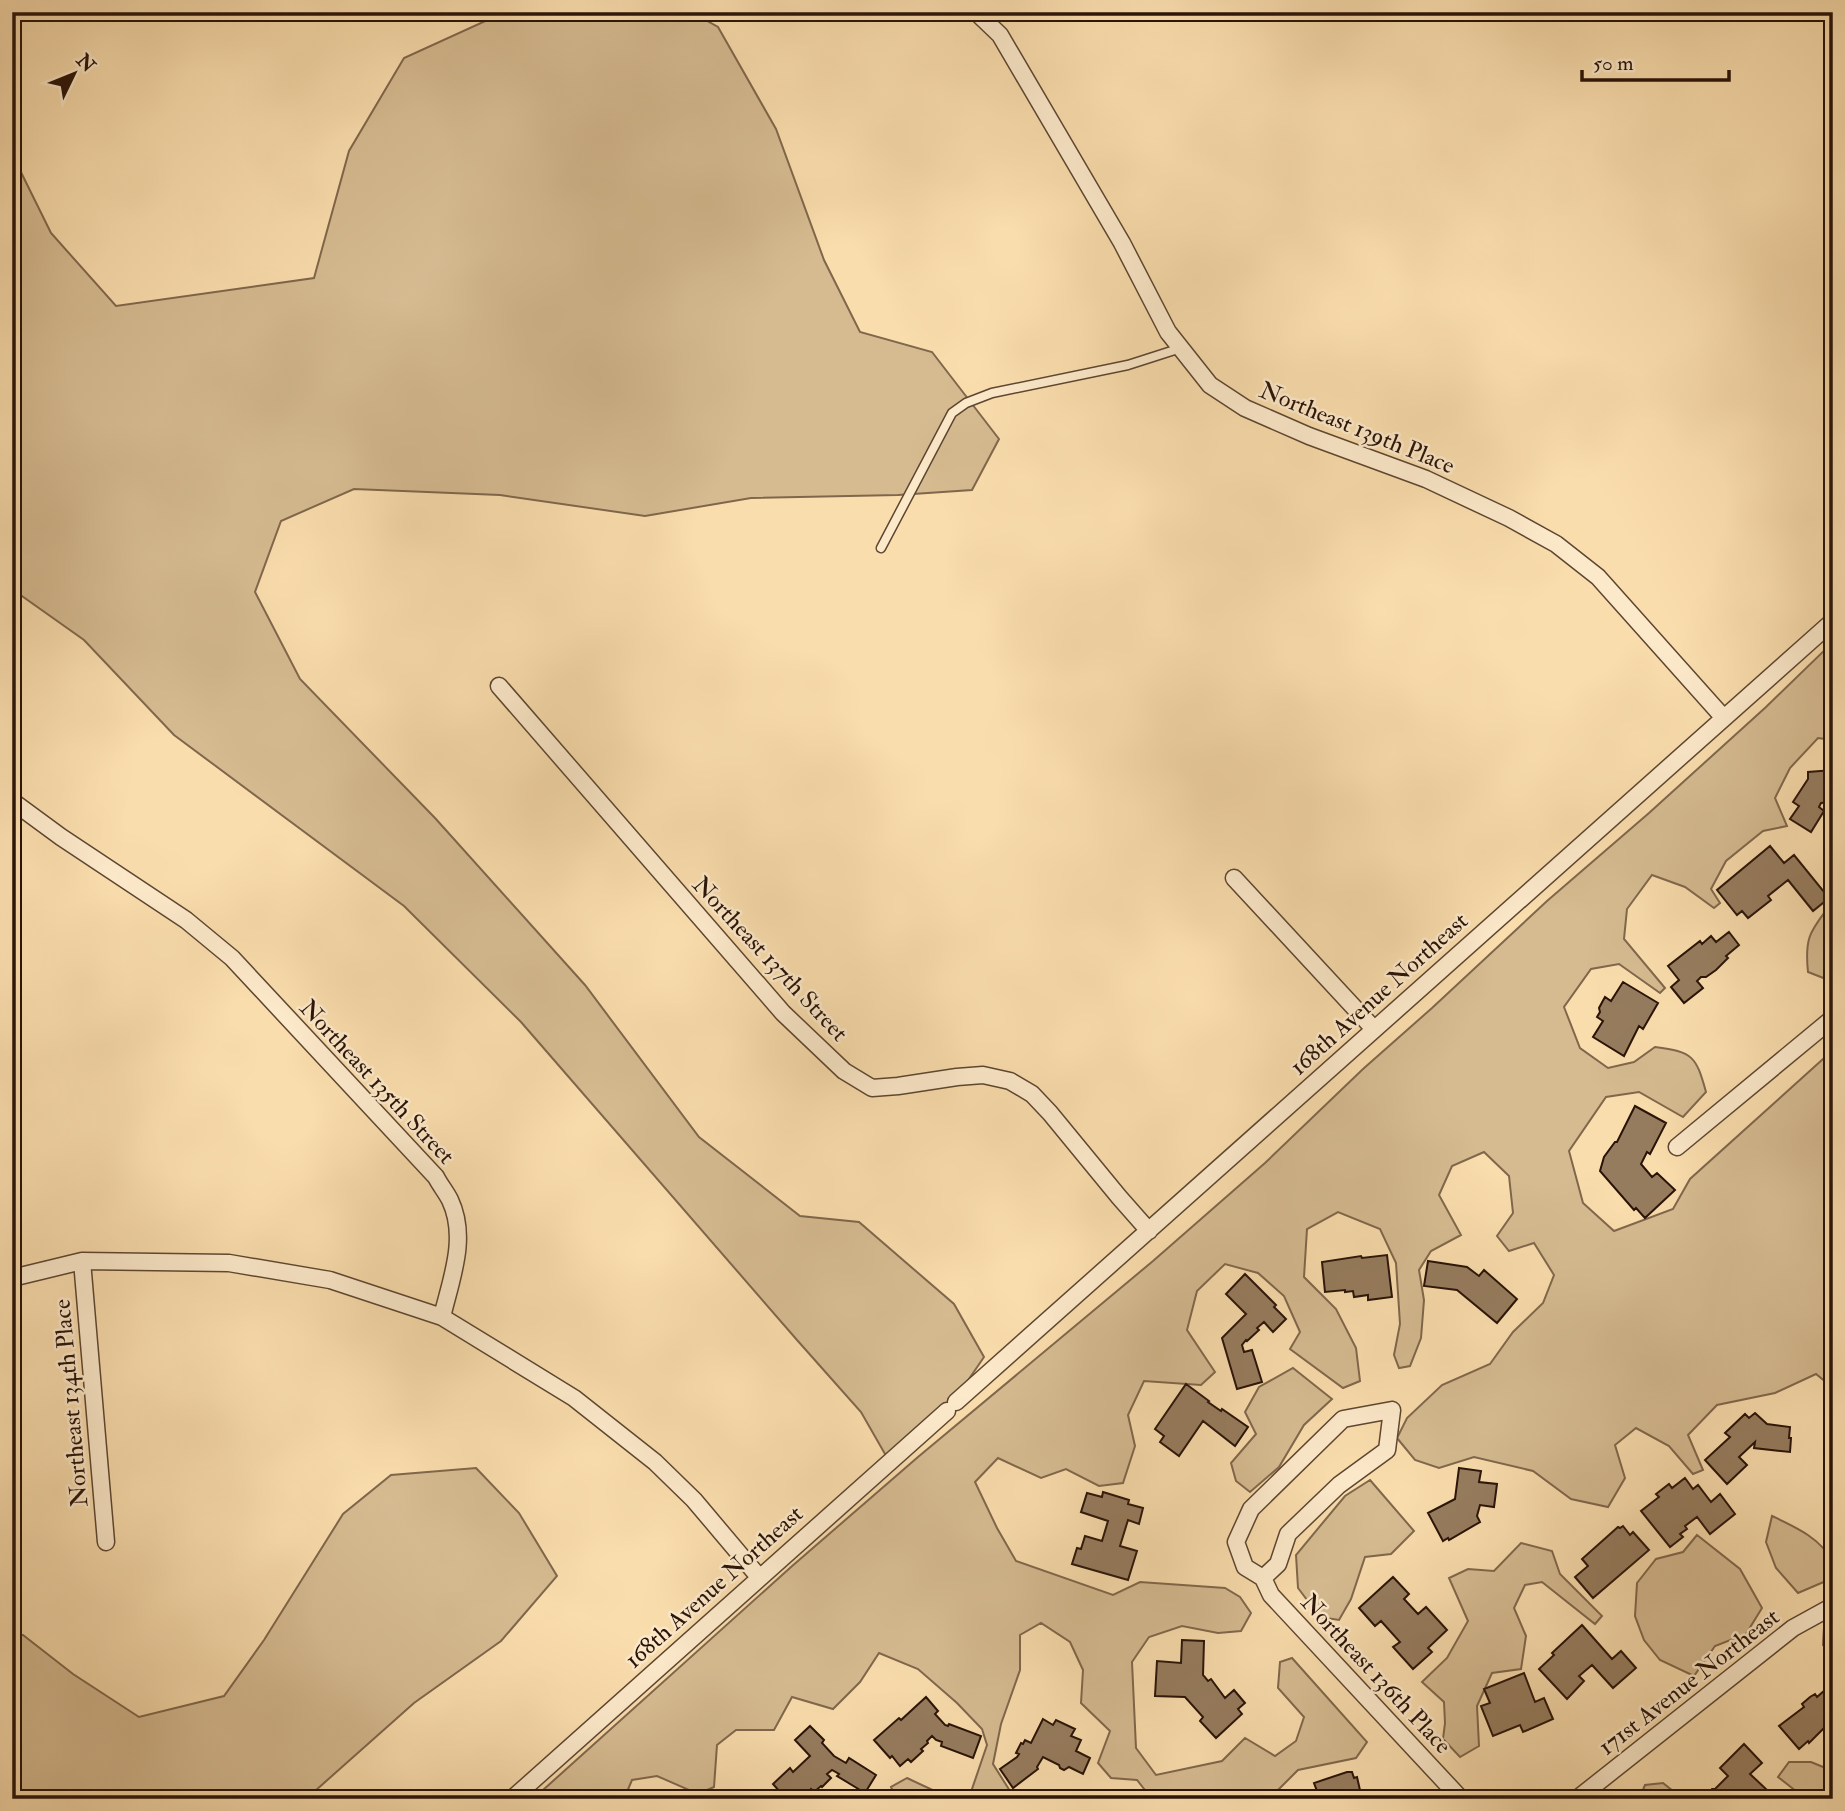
<svg xmlns="http://www.w3.org/2000/svg" width="1845" height="1811" viewBox="0 0 1845 1811" font-family="'IM FELL Double Pica',serif">
  <style>
    .green { fill: #d6bb91; stroke: #80674c; stroke-width: 2 }
    .building { fill: #967c5e; stroke: #291308; stroke-width: 2 }
    .lines { fill: none; stroke-linecap: round; stroke-linejoin: round }
    .lane-casing { stroke: #5d4631; stroke-width: 11 }
    .street-casing { stroke: #5d4631; stroke-width: 19 }
    .lane { stroke: #fce9ca; stroke-width: 8 }
    .street { stroke: #fce9ca; stroke-width: 16 }
    .labels { text-anchor: middle; dominant-baseline: central; stroke-width: 5; stroke-linejoin: round; paint-order: stroke }
    .street-label { font-size: 24px; fill: #291308; stroke: #fce9ca }
  </style>
  <rect width="100%" height="100%" fill="#faddad"/>
  <filter id="stains"><feTurbulence type="fractalNoise" baseFrequency=".00286" numOctaves="4"/><feColorMatrix values="0 0 0 0 .2 0 0 0 0 .09 0 0 0 0 .02 0 0 0 .5 -.17"/></filter>
  <radialGradient id="worn" r=".72"><stop offset=".6" stop-color="#630" stop-opacity="0"/><stop offset="1" stop-color="#630" stop-opacity=".3"/></radialGradient>
  <path class="green" d="M505,12H691L718,27L776,129L824,260L860,332L932,352L999,439L972,490L898,495L751,498L645,516L500,495L354,489L281,521L255,592L300,679L435,818L585,985L699,1137L800,1216L859,1222L954,1304L984,1357L947,1411L889,1461L861,1412L797,1340L521,1022L404,906L174,735L84,640L12,589V154L51,233L116,306L314,278L349,151L404,58Z
    M1833,642V740L1818,738L1790,768L1775,798L1787,826L1763,831L1726,861L1711,889L1720,903L1714,908L1685,887L1652,875L1627,909L1624,939L1665,988L1660,993L1619,964L1591,969L1564,1007L1580,1048L1608,1068L1634,1062L1655,1047C1693,1052 1696,1056 1706,1092L1683,1117L1639,1092L1606,1097L1569,1151L1583,1203L1614,1231L1673,1209L1690,1179L1833,1050V1388L1816,1374L1775,1393L1717,1405L1688,1435L1703,1470L1693,1474L1669,1446L1636,1428L1615,1445L1625,1478L1608,1507L1571,1499L1533,1471L1474,1457L1439,1468L1415,1460L1397,1438L1407,1418L1442,1385L1490,1364L1513,1332L1543,1303L1554,1275L1534,1243L1509,1251L1497,1236L1513,1213L1509,1176L1484,1152L1452,1166L1439,1195L1461,1235L1431,1251L1419,1270L1424,1300L1421,1338L1410,1366L1399,1368L1394,1355L1400,1324L1396,1263L1380,1229L1338,1212L1307,1229L1304,1277L1336,1309L1356,1348L1360,1381L1343,1388L1290,1349L1300,1332L1284,1296L1258,1273L1225,1264L1197,1291L1187,1330L1215,1372L1201,1385L1144,1381L1128,1415L1135,1446L1123,1483L1099,1486L1066,1469L1041,1478L998,1458L975,1482L997,1528L1016,1561L1113,1595L1140,1582L1225,1588L1240,1597L1251,1613L1241,1631L1218,1633L1182,1626L1149,1637L1132,1662L1136,1748L1156,1775L1222,1761L1245,1738L1275,1756L1296,1741L1304,1717L1278,1688L1280,1662L1292,1658L1367,1742L1356,1758L1298,1770L1269,1799H1152L1137,1780L1111,1778L1098,1763L1110,1731L1081,1703L1083,1670L1070,1642L1041,1623L1020,1635V1670L1001,1724L993,1764L1015,1799H975L972,1789L987,1745L982,1729L957,1703L918,1669L879,1653L860,1682L833,1709L792,1697L774,1730H736L717,1745L714,1787L698,1794L657,1776L632,1780L624,1799H533L791,1567L918,1457L1153,1261L1265,1163L1363,1069L1432,1008L1547,901L1649,813L1766,707Z
    M1833,901V973L1826,979L1808,972C1804,934 1812,930 1833,901Z
    M1293,1368L1332,1399L1304,1425L1279,1467L1250,1492L1236,1481L1231,1463L1256,1434L1245,1412L1259,1387Z
    M476,1468L519,1513L557,1576L501,1641L414,1703L306,1799H12V1635H23L73,1674L139,1717L224,1696L264,1640L343,1514L391,1475Z
    M1370,1480L1414,1531L1391,1554L1365,1557L1351,1599L1339,1620L1320,1617L1298,1588L1296,1555L1345,1496Z
    M1772,1516C1793,1526 1821,1538 1832,1561C1834,1566 1833,1573 1833,1578L1798,1593L1776,1568L1766,1542Z
    M1697,1535L1740,1569L1762,1608L1746,1634L1715,1646L1694,1676L1660,1660L1644,1640L1635,1616L1637,1583L1656,1559L1683,1552Z
    M1521,1543L1552,1551L1560,1574L1602,1616L1595,1624L1542,1582L1525,1585L1514,1608L1526,1636L1521,1669L1492,1673L1477,1706L1479,1746L1460,1757L1443,1739L1445,1723L1444,1702L1422,1682L1447,1658L1468,1621L1449,1578L1468,1569L1494,1571Z
    M1833,1624V1653L1823,1645L1824,1627Z
    M1789,1762H1811L1833,1771V1799H1802L1801,1795L1778,1777Z
    M907,1778L937,1792L941,1799H896L891,1787Z
    M1663,1783L1683,1799H1639L1645,1785Z"/>
  <path class="building" d="M1833,770V802L1821,803L1819,807L1824,811L1811,832L1790,819L1799,806L1793,802L1808,779V772Z
    M1770,846L1784,863L1794,855L1829,898L1813,911L1788,880L1768,896L1771,900L1748,918L1742,911L1737,915L1717,890Z
    M1729,932L1739,945L1726,956L1728,958L1716,970L1706,977H1701L1697,981L1703,988L1684,1003L1671,987L1679,980L1668,966L1700,941L1702,944L1711,936L1716,942Z
    M1623,982L1658,1003L1643,1029L1639,1026L1624,1056L1593,1037L1603,1021L1597,1017L1600,1012L1599,1008L1605,997L1611,1001Z
    M1635,1106L1666,1123L1650,1154L1647,1152L1641,1164L1652,1177L1657,1173L1675,1190L1645,1218L1636,1208L1634,1210L1600,1171L1604,1157L1615,1142H1617Z
    M1387,1255L1392,1297L1368,1300V1295L1354,1297L1353,1291L1345,1292V1290L1325,1292L1322,1262L1361,1256L1362,1258Z
    M1428,1261L1467,1267L1479,1276L1484,1270L1517,1299L1497,1323L1457,1290L1424,1286Z
    M1245,1274L1276,1305L1274,1307L1286,1319L1273,1332L1264,1322L1257,1328L1259,1330L1247,1341L1246,1340L1242,1345L1244,1352L1252,1350L1262,1382L1237,1389L1222,1338L1246,1314L1226,1294Z
    M1186,1384L1209,1401L1208,1402L1221,1411L1222,1409L1248,1427L1235,1446L1203,1421L1179,1456L1160,1442L1164,1436L1155,1429Z
    M1755,1413L1767,1424L1790,1427L1789,1438H1791L1790,1452L1754,1448L1755,1442L1739,1457L1747,1465L1727,1484L1705,1460L1730,1437L1725,1433L1745,1414L1749,1418Z
    M1459,1468L1481,1471L1479,1482L1497,1484L1494,1507L1480,1505L1477,1516L1480,1522L1449,1540L1448,1538L1443,1541L1428,1513L1455,1499Z
    M1685,1478L1693,1489L1698,1485L1711,1502L1720,1494L1735,1514L1710,1534L1697,1517L1685,1526L1687,1529L1680,1534L1683,1537L1670,1547L1641,1511L1659,1497L1656,1494L1669,1484L1672,1488Z
    M1103,1492L1129,1500L1128,1504L1143,1508L1139,1524L1128,1520L1120,1546L1137,1551L1128,1580L1072,1564L1077,1548L1081,1549L1085,1536L1102,1541L1108,1521L1081,1512L1087,1493L1102,1497Z
    M1623,1526L1630,1535L1633,1532L1649,1550L1593,1598L1575,1577L1588,1566L1582,1559L1618,1527L1620,1528Z
    M1393,1577L1409,1594L1404,1599L1418,1614L1426,1607L1447,1630L1428,1648L1432,1652L1413,1669L1393,1647L1400,1642L1381,1621L1375,1626L1359,1608Z
    M1582,1625L1612,1659L1621,1651L1636,1668L1613,1688L1592,1665L1579,1676L1584,1681L1567,1699L1539,1669L1554,1655L1552,1653Z
    M1182,1640L1204,1641L1203,1675L1208,1681L1211,1679L1225,1698L1234,1690L1245,1703L1238,1709L1242,1714L1216,1738L1200,1721L1203,1717L1185,1697L1155,1696L1157,1661L1181,1663Z
    M1524,1673L1535,1702L1544,1698L1553,1719L1523,1732L1520,1725L1493,1736L1481,1706L1490,1703L1484,1689Z
    M1833,1683V1719L1809,1743L1808,1741L1799,1749L1779,1726L1804,1707L1802,1704L1810,1697L1815,1694L1817,1697Z
    M926,1697L938,1711L935,1714L945,1725L948,1726L949,1724L981,1736L973,1758L941,1746L942,1742L936,1740L932,1736L927,1741L928,1743L921,1749L923,1751L911,1762L908,1759L900,1766L892,1756L890,1758L874,1740L899,1718L901,1720Z
    M1043,1719L1053,1725L1056,1720L1075,1729L1071,1736L1081,1740L1076,1751L1090,1758L1083,1774L1069,1767L1064,1770L1060,1768L1059,1765L1043,1757L1037,1767L1038,1769L1013,1788L1000,1769L1017,1757L1019,1754L1016,1753L1021,1743L1023,1744L1025,1740L1031,1743Z
    M810,1726L824,1740L822,1743L834,1756L846,1763L849,1758L876,1775L865,1793L837,1776L839,1774L832,1770L827,1774L831,1778L822,1787L821,1786L814,1792L811,1789L810,1790L818,1799H780L778,1796L781,1793L773,1784L790,1768L793,1772L810,1756L795,1740Z
    M1744,1744L1762,1763L1750,1774L1767,1790L1758,1799H1706L1712,1789H1715L1728,1776L1720,1768Z
    M1347,1772H1352L1354,1778L1357,1777L1362,1799H1320L1314,1783Z"/>
  <g class="lines">
    <g class="lane-casing">
      <path id="lane" d="M881,548L952,413L966,403L992,393L1128,365L1181,348"/>
    </g>
    <g class="street-casing">
      <path id="street" d="M976,12L1000,35L1122,243L1168,332L1210,385L1245,408L1309,436L1426,479L1509,518L1556,544L1598,577L1723,717
        M499,686L783,1013L844,1071L872,1088L898,1086L957,1077L983,1075L1010,1081L1032,1094L1050,1113L1119,1197L1149,1231
        M12,801L61,837L186,920L232,958L436,1177C440,1185 446,1192 450,1200C468,1238 451,1279 442,1317L574,1398L655,1462L694,1500L759,1577
        M1234,878L1374,1029
        M1677,1147L1833,1018
        M82,1261L106,1542
        M12,1278L82,1261L229,1263L330,1280L442,1317
        M956,1402L1833,621
        M1263,1578L1278,1564L1288,1534L1339,1485L1387,1450L1392,1410L1343,1419L1251,1509L1236,1542L1245,1567L1263,1578L1271,1595L1461,1799
        M512,1799L947,1411
        M1577,1799L1793,1628L1833,1606"/>
    </g>
    <use href="#lane" class="lane"/>
    <use href="#street" class="street"/>
  </g>
  <g class="labels">
    <g class="street-label">
      <text transform="translate(1357 428) rotate(22)">Northeast 139th Place</text>
      <text transform="translate(770 959) rotate(47)">Northeast 137th Street</text>
      <text transform="translate(1379 994) rotate(-42)">168th Avenue Northeast</text>
      <text transform="translate(377 1082) rotate(47)">Northeast 135th Street</text>
      <text transform="translate(71 1403) rotate(-95)">Northeast 134th Place</text>
      <text transform="translate(714 1587) rotate(-42)">168th Avenue Northeast</text>
      <text transform="translate(1376 1674) rotate(47)">Northeast 136th Place</text>
      <text transform="translate(1689 1682) rotate(-38)">171st Avenue Northeast</text>
    </g>
  </g>
  <rect width="1845" height="1811" fill="none" stroke="#faddad" stroke-width="42"/>
  <rect x="14" y="14" width="1817" height="1783" fill="none" stroke="#291308" stroke-width="3.5"/>
  <rect x="21" y="21" width="1803" height="1769" fill="none" stroke="#291308" stroke-width="2"/>
  <g transform="translate(74 74) rotate(47)" stroke="#fce9ca" stroke-width="5" paint-order="stroke">
  <path d="M0-5L12 26L0 18L-12 26Z" fill="#291308"/>
  <text y="-10" font-size="19" font-weight="bold" text-anchor="middle" fill="#291308">N</text>
  </g>
  <path d="M1582 70v10h147v-10" fill="none" stroke="#291308" stroke-width="3.5"/>
  <text x="1593" y="70" font-size="21" fill="#291308" stroke="#fce9ca" stroke-width="5" paint-order="stroke">50 m</text>
  <rect width="100%" height="100%" filter="url(#stains)"/>
  <rect width="100%" height="100%" fill="url(#worn)"/>
</svg>
